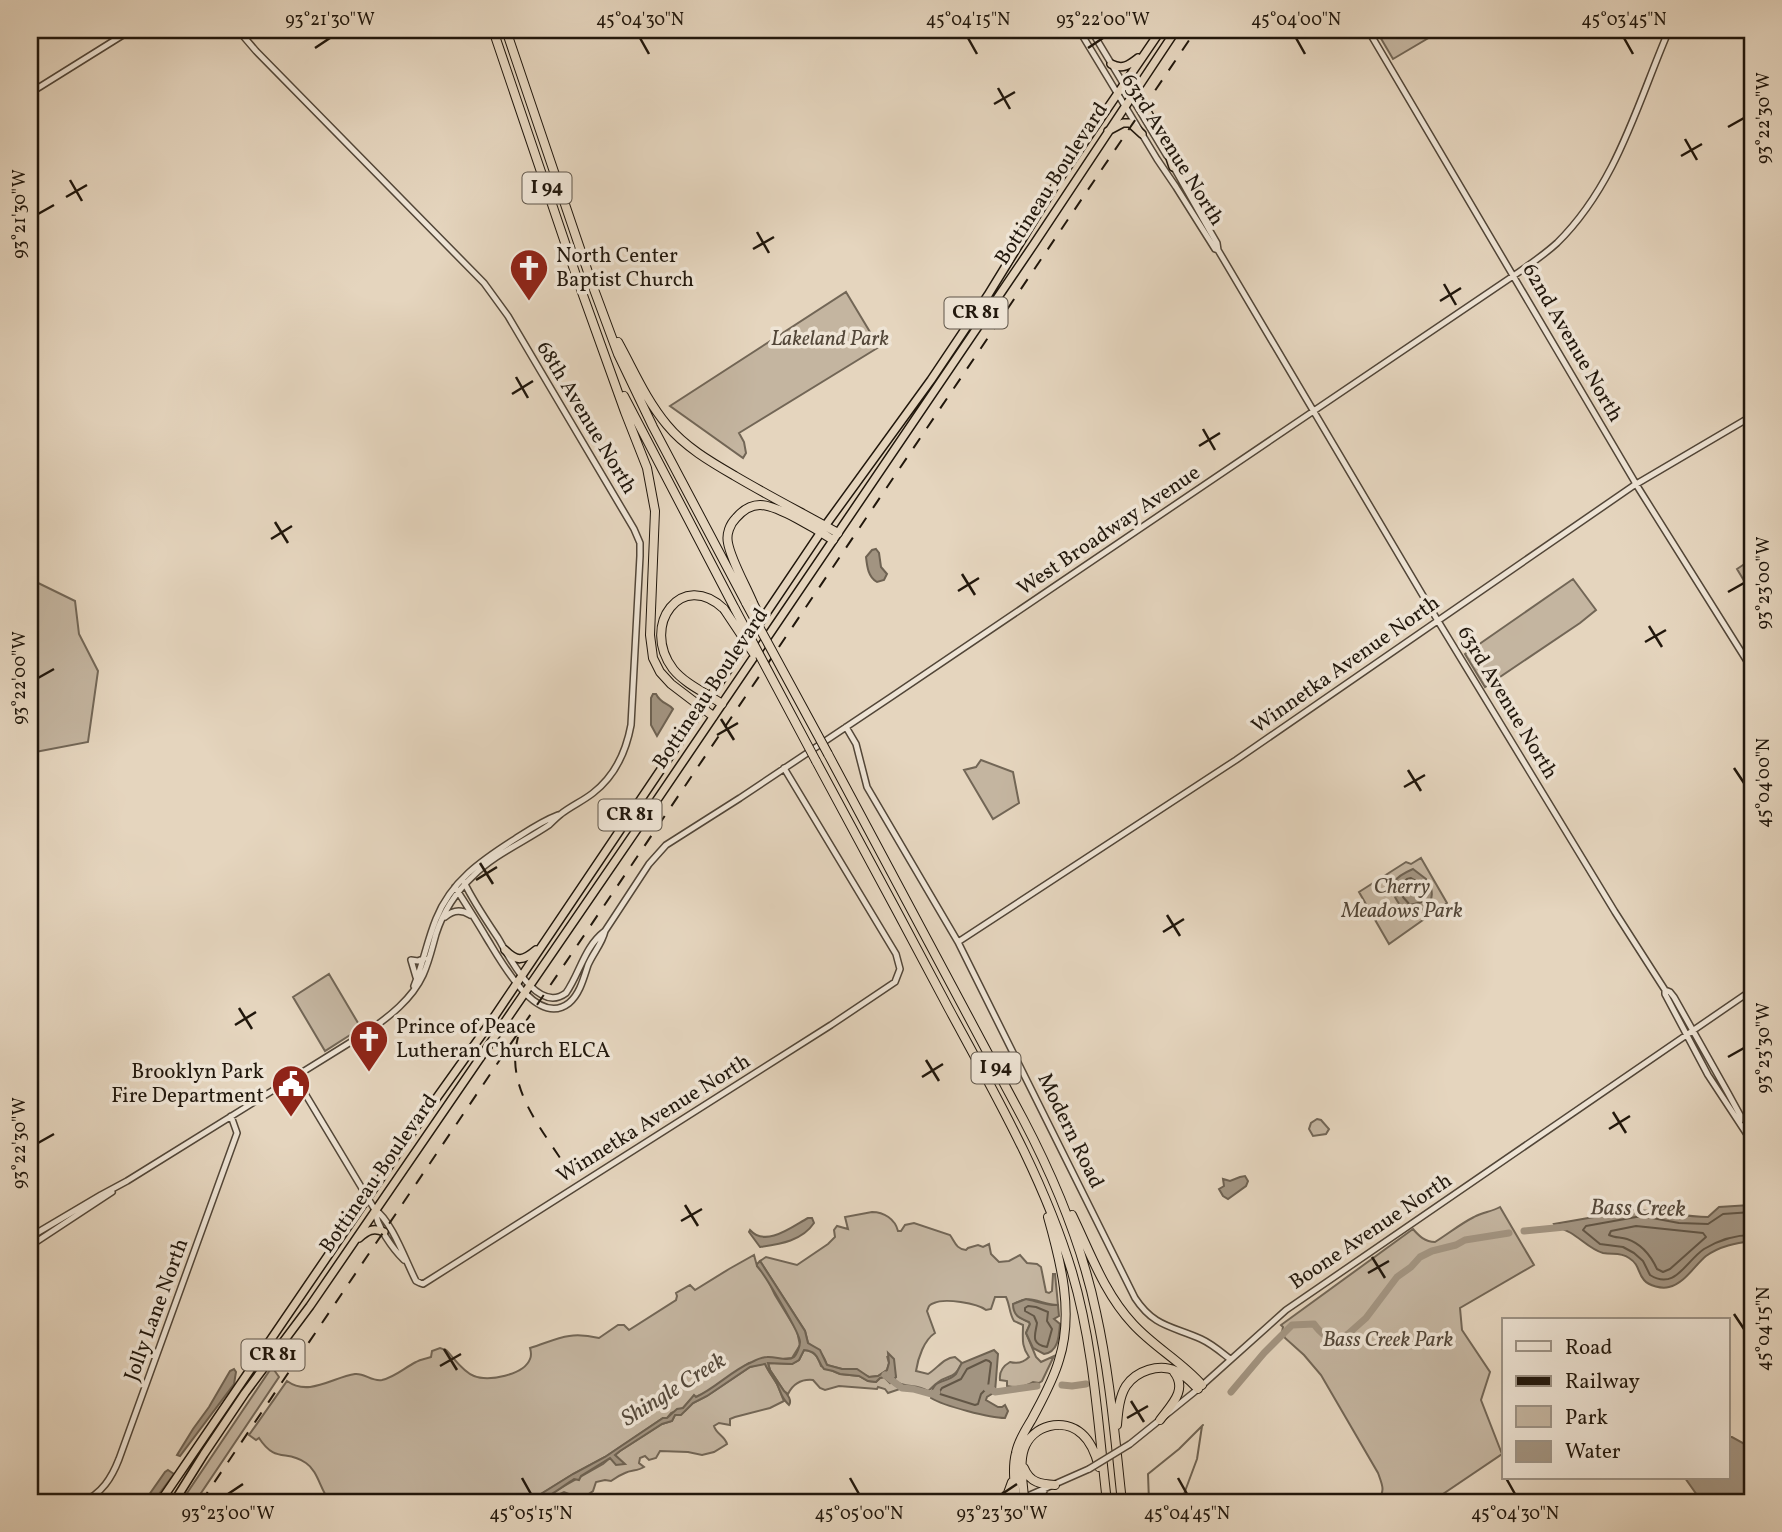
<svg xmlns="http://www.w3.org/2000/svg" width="1782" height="1532" viewBox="0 0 1782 1532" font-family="Vollkorn,serif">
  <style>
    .green { fill: #c4b5a0; stroke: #726656; stroke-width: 2 }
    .water { fill: #a29481; stroke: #6e6252; stroke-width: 2 }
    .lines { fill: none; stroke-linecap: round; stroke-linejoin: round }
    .shore { stroke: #625646; stroke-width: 2 }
    .stream { stroke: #6e6252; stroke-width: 2 }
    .river { stroke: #a29481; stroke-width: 7 }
    .tertiary-casing { stroke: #524638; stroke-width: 8 }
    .trunk-casing { stroke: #21170c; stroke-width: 10 }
    .motorway-casing { stroke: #21170c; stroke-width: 10 }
    .tertiary { stroke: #eee4d5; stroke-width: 5 }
    .trunk { stroke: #e5d5be; stroke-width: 7 }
    .motorway { stroke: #e5d5be; stroke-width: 8 }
    .rail { stroke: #21170c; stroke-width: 2; stroke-dasharray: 12 12; stroke-linecap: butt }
    .tertiary-bridge-casing { stroke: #524638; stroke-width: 8; stroke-linecap: butt }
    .motorway-bridge-casing { stroke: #21170c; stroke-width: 10; stroke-linecap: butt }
    .tertiary-bridge { stroke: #eee4d5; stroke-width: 5 }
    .motorway-bridge { stroke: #e5d5be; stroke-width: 8 }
    .ticks { fill: none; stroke: #21170c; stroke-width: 2.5 }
    .labels { text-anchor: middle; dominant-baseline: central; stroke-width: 7; stroke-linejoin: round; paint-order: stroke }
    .shield { fill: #eee4d5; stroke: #5e5448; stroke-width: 2 }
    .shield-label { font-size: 19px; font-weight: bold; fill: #21170c }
    .street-label { font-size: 21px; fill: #21170c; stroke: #eee4d5 }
    .poi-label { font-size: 21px; fill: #21170c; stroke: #eee4d5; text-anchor: start }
    .park-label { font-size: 21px; font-style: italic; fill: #524638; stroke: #eee4d5 }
    .water-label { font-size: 23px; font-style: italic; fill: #55493b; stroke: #eee4d5 }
    .neatline { fill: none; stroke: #21170c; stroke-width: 2.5 }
    .ticks-label { font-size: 18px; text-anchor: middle; fill: #21170c }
  </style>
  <rect width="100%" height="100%" fill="#e5d5be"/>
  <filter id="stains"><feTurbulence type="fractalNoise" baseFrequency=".00286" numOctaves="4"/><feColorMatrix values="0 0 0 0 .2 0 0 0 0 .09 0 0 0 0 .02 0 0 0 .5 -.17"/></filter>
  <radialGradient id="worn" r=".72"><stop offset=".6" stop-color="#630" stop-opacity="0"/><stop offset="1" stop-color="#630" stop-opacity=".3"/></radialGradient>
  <path class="green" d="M1376,30H1442L1393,59Z
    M846,292L879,347L739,433L744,442L746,453L743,458L670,406Z
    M1752,559V594L1737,569Z
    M30,579L75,601L79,634L98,671L88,742L30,753Z
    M1573,579L1596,610L1580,623L1485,687L1465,654Z
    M981,760L1013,772L1019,803L993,819L964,770L976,767Z
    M1421,858L1447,903L1389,944L1359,892L1406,862L1411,864Z
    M329,974L361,1028L325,1051L293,997Z
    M1317,1119L1321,1120L1329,1129L1326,1134L1313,1136L1309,1129L1311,1123Z
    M1500,1207L1534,1265L1460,1308L1462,1330L1490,1372L1481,1400L1502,1454L1443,1494L1436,1502H1378C1385,1489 1383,1487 1378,1473L1321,1375L1304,1355L1285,1338L1282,1332L1283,1327L1281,1325L1413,1229C1419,1236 1425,1242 1435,1242C1448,1234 1460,1224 1474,1217C1483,1212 1491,1212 1500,1207Z
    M872,1212C884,1212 895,1219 898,1231H901L905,1225L914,1223L950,1235C955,1242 956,1249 966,1250L968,1248L978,1245L983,1247L989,1244L991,1254L999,1262L1009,1261L1020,1255L1027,1263L1037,1264L1041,1267L1046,1292L1049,1293L1052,1291L1053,1274H1055L1058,1305C1040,1305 1032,1293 1014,1304C1016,1318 1017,1317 1029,1322L1030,1324L1026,1333L1036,1357L1041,1362L1054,1356L1042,1381L1039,1383L1033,1382C1025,1387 1016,1388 1007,1386V1381L1000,1380C999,1372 1003,1366 1010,1362C1017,1364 1023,1363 1029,1357C1021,1346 1023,1338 1023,1325L1014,1321C1009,1313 1010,1305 1006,1297H995L991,1309L986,1310C977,1303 945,1298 934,1303C928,1305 929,1307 927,1311L935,1333C924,1340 918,1358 916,1371L928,1374C938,1368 943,1358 955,1357L962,1363C953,1381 950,1373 937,1383C934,1385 931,1389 928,1391C916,1383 906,1389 893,1380L896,1377L887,1356L889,1363L887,1370L878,1376L869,1377L852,1369H842L827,1365C822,1351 818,1351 808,1343L805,1331L760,1261L766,1257L797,1265L828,1244L835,1237L834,1230L837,1226L848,1229L845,1217Z
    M754,1255L757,1266L766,1276L775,1295L797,1331L800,1345L792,1358L749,1363L705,1393L696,1397L694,1396L683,1408L671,1413L667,1418H663L605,1457L573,1474L528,1502H337L329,1500C320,1489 318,1471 306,1463C286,1449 276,1464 259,1438L256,1440L249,1435L287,1381C309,1397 333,1377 355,1374C365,1373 372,1382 382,1380C395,1377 404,1368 416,1362C421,1359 426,1359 431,1357L432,1351L440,1348L446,1350C454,1358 463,1372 474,1376C488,1382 524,1375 530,1359C532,1355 531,1352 530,1348C558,1339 568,1331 599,1338L618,1325H624L629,1330L676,1300L677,1296L676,1293L690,1285L695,1290L729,1269Z
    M804,1350C815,1351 818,1357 821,1366L840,1374L859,1376L868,1381L876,1382L880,1378L884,1377L900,1389L888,1393L885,1389L878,1387L877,1389L839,1386L825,1390L820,1388L813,1380C802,1379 793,1384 788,1394L784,1391L770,1370L768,1363L792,1364L799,1360Z
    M765,1363C768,1371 773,1377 777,1384C780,1390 781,1395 784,1401L770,1408L735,1417L730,1419V1425L719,1423L714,1426C716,1434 725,1436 727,1444L714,1452L702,1455L688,1452L660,1451L656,1458L649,1460L645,1456L640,1458L639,1463L644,1467C638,1471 631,1470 625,1473C620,1475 615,1478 611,1481L605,1480L596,1482L593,1491L577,1502H562L567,1498L569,1494L564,1492L543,1502H536L603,1464L610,1458L624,1464L615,1455L620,1451L662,1424L672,1421L675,1415L685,1411L693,1403L707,1396L750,1367Z
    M272,1367L279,1377L195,1502H181Z"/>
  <path class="water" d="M876,549L879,553L881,567L887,574L884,580L877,582C868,577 867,566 866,557L872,550Z
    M653,694H656C661,704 668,703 673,709L657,736L651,725V698Z
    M1413,869L1426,879V885L1431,888C1434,900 1428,911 1416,910L1412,916C1403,911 1388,893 1394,882C1398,876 1406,872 1413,869Z
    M1245,1176L1248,1181L1246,1186L1228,1199L1223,1196L1219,1189L1224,1186L1223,1179L1230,1181L1240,1177Z
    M1750,1205L1752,1209V1241C1736,1243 1720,1246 1706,1256C1695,1265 1684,1284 1669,1287C1662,1289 1649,1286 1644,1280C1637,1272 1640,1265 1629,1258C1620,1252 1613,1255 1603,1253C1587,1249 1576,1231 1556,1227L1554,1224L1634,1210C1659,1210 1683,1217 1708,1217L1719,1207Z
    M808,1218H812L814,1223C802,1241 780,1244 760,1247L749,1232L750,1230C766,1248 793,1226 808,1218Z
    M760,1261L805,1331L808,1343L820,1350L827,1365L842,1369H857L869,1377L878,1376L887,1370L889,1363L888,1353L894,1359L896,1377L890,1383L884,1377L880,1378L876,1382L868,1381L859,1376L840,1374L833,1371L824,1369C816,1360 820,1352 804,1350L799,1360L792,1364L768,1363L770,1370L784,1391C788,1394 792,1401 789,1405C781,1398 781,1392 777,1384C773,1377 768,1371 765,1364L750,1367L707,1396L693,1403L681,1415H675L672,1421L662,1424L620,1451L615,1455L625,1464L616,1465L610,1458L581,1476L579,1480L574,1479C560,1488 545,1502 528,1502L573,1474L605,1457L663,1418H667L677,1409L683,1408L694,1395L696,1397C716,1388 732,1370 752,1362C756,1360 763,1357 767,1357C775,1356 788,1362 794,1357C797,1354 800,1346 800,1342C800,1333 765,1275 757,1266V1264Z
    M1026,1299C1036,1301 1048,1306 1058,1305L1059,1316L1054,1319L1060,1324C1059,1337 1058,1352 1044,1354L1033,1348L1026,1333L1030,1324L1029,1322C1020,1318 1013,1316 1013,1304Z
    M994,1350L998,1354L995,1392L987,1397L986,1400L998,1407H1002L1005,1405L1008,1411L1005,1418C990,1418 944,1406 931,1398C932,1377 945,1385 956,1374C956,1374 961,1364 962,1363Z
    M234,1369L236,1372L234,1384L180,1456L177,1455L193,1429L209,1407L230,1371Z
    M1728,1437H1732L1752,1448V1502H1702L1685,1478H1728Z
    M168,1470L174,1474L153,1502H144L165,1472Z"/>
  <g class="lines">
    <path class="shore" d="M1411,878L1418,882L1425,895L1422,902L1410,905L1403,897L1400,887L1407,879Z
      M1752,1212L1723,1214L1708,1224L1679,1223L1647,1217H1636L1586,1226L1583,1230L1600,1244L1623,1247L1634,1253L1643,1261L1650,1275C1675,1291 1686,1261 1704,1249C1719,1240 1736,1235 1752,1235
      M1636,1226L1703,1233L1706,1237L1670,1269L1663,1272L1657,1269C1651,1256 1642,1244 1627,1239C1621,1237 1615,1238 1609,1235L1611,1231Z
      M1028,1306L1036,1307L1048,1312L1047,1321L1052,1329L1047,1347C1029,1344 1036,1333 1037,1323L1034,1316L1025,1311V1308Z
      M986,1360L989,1361L991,1363L988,1387L981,1394L978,1404L975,1405L940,1394V1391L942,1388L961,1379L967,1369Z"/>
    <path class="stream" d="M1149,1502L1148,1474L1179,1449L1203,1425
      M1181,1502L1197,1459L1202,1426"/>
    <path class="river" d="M1524,1231L1565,1227
      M885,1375L902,1388L913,1389L931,1394L937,1392
      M1062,1385L1072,1386L1086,1384
      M987,1388H990L995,1392L1037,1386
      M1231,1392L1264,1353L1292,1325L1314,1324C1321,1334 1327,1338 1339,1340L1348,1334L1366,1318L1397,1277L1411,1267L1420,1257L1432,1251L1456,1245L1465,1240L1509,1233"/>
    <g class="tertiary-casing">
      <path id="tertiary" d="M1079,30L1157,159L1176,187L1215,249L1218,250L1438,621L1615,912L1665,990V994L1708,1075L1752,1142
        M1091,30L1167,156
        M1368,30L1639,489L1752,669
        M30,93L131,30
        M1172,164L1210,231L1217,243L1218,250
        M846,727L856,744L867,787L958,942L1135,1298C1154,1327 1172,1326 1201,1339C1212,1344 1221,1352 1230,1359
        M464,882C473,901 486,920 498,938C509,956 537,1015 566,993C580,973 584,947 605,931
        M455,887C465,903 476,920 486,937C500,959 536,1029 569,1003C580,994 584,977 588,965C593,953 602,944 605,931L649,864L666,845L740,798L891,697L1519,272C1532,263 1545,254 1557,243C1617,184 1637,104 1669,30
        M445,917C453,910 461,909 470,915
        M958,942L1236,760L1633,486L1752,416
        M416,977L411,960L418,961L425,958
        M414,986C423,964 427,941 436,919C451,881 482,860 515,839C529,830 542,821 558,815
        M1665,990L1670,992L1674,997L1728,1093L1740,1115V1121
        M295,1077L375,1210C376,1226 393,1249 404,1260
        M375,1210C391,1219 407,1264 416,1281L420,1283L423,1284L831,1025L895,982L900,969L896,954L784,768
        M30,1237L101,1195L127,1181L367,1032C389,1017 412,999 423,975C429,962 432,948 436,934C443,912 457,891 473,876C495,854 524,842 549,825C553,821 557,817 561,814C571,806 583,801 593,793C615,776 626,752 631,725L640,556V543L634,529L508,316L484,283L256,51L238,30
        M30,1246L112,1192
        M1130,1444L1198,1389L1286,1310L1752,990
        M1021,1499L1089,1469
        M82,1502C102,1494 112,1477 119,1459L237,1133L231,1116
        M1035,1502L1044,1491"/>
    </g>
    <g class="trunk-casing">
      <path id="trunk" d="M1111,64C1123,70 1129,65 1138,58
        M1137,88L1140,98L1167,149L1173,167
        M1108,131L1123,123H1130L1142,134
        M505,950C517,962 523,961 536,950
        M359,1238C367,1231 373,1227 384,1232
        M160,1502L413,1131L488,1026L825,526L931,380L988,295L1058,181L1161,30
        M174,1502L204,1454L245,1393L310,1306L644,819L1034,244L1176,30"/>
    </g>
    <g class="motorway-casing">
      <path id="motorway" d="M493,30L579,284L625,412L647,468L655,511L650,635L653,658L660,672L671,684L713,716
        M506,30L592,284L618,354L653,427L746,603
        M618,342C634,371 646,400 667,425C685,447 711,462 735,476C769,496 804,514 838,533
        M624,396L735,609
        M753,603C746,586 731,560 728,543C726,534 730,524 736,518C742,511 750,505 760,505C777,505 818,530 833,540
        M722,704C706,693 685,684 673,669C640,625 682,569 724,609
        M828,754L1023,1119C1055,1180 1082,1245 1096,1312C1110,1375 1115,1439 1122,1502
        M816,761C861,844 905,926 949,1009C995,1094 1044,1179 1072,1272C1094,1347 1098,1425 1107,1502
        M1072,1215C1090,1252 1104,1293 1133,1324C1154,1347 1182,1362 1202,1385
        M1160,1420C1171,1405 1188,1390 1174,1372
        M1117,1425C1118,1413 1119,1397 1126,1386C1136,1371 1159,1363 1176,1371C1185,1375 1191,1382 1198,1389
        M1024,1468C1030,1483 1041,1484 1055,1485
        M1024,1498C1023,1482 1019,1464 1024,1449C1032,1425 1064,1417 1082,1434C1091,1442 1096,1455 1099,1467
        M1016,1501C1015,1486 1012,1468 1016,1453C1018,1441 1026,1429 1032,1419C1042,1400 1053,1381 1059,1360C1074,1313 1061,1263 1048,1217
        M1000,1502L1008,1493L1012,1482"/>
    </g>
    <use href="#tertiary" class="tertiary"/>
    <use href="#trunk" class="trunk"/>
    <use href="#motorway" class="motorway"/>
    <path class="rail" d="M518,1037C505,1086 539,1125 564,1164
      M201,1502L1196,30"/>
    <g class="tertiary-bridge-casing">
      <path id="tertiary-bridge" d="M1089,1469L1130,1444"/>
    </g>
    <g class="motorway-bridge-casing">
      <path id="motorway-bridge" d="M746,603L828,754
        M753,603L760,617
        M724,609L754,654
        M735,609L816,761"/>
    </g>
    <use href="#tertiary-bridge" class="tertiary-bridge"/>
    <use href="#motorway-bridge" class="motorway-bridge"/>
  </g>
  <path class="ticks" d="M640,38L649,54M968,38L977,54M1296,38L1305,54M1624,38L1633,54M315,48L330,38M1088,48L1103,38M998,88L1010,109M994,104L1015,92M1728,127L1744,118M1685,139L1697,160M1681,156L1702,144M70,180L82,201M66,197L87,185M38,214L54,205M757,232L769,253M753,249L774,237M1444,284L1456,305M1440,301L1461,288M516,377L528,398M512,394L533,381M1203,429L1215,450M1199,446L1220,433M275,522L288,543M271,539L292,526M962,574L975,595M958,591L979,578M1728,592L1744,583M1649,626L1662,647M1645,642L1666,630M38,678L54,669M721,719L734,740M717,735L738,723M1734,768L1744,783M1408,770L1421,791M1404,787L1425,775M480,863L493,884M476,880L497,867M1167,915L1180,936M1163,932L1184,919M239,1008L252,1029M235,1025L256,1012M1728,1057L1744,1048M926,1060L939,1081M922,1077L943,1064M1613,1112L1626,1133M1609,1129L1630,1116M38,1143L54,1134M685,1205L698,1226M681,1221L702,1209M1372,1257L1385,1278M1368,1273L1389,1261M1734,1314L1744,1329M444,1349L457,1370M440,1366L461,1354M1131,1401L1144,1422M1127,1418L1148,1406M522,1478L531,1494M850,1478L859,1494M1178,1478L1187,1494M1506,1478L1515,1494M228,1494L243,1484M1002,1494L1017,1484"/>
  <defs>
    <g id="church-pin" transform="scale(2.0125)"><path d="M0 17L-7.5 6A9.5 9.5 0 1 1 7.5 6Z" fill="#8f2418" stroke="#eee4d5"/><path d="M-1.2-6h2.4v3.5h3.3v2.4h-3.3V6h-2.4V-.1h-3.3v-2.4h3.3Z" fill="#fff"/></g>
    <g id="civic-pin" transform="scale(2.0125)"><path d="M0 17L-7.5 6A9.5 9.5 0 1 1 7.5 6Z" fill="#8f2418" stroke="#eee4d5"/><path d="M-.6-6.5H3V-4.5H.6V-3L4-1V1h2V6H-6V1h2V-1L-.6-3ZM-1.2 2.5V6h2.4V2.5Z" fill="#fff"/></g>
  </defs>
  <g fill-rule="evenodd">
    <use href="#church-pin" x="529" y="268"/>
    <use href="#church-pin" x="369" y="1039"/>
    <use href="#civic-pin" x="291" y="1084"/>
  </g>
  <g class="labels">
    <g class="shield">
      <rect x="522.5" y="172.5" width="49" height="31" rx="5"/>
      <rect x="944.5" y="297.5" width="63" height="31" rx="5"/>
      <rect x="598.5" y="799.5" width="63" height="31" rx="5"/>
      <rect x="971.5" y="1052.5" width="49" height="31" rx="5"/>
      <rect x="241.5" y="1339.5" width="63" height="31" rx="5"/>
    </g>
    <g class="shield-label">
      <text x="547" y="188">I 94</text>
      <text x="976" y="313">CR 81</text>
      <text x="630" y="815">CR 81</text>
      <text x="996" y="1068">I 94</text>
      <text x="273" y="1355">CR 81</text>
    </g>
    <g class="street-label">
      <text transform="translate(1172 150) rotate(58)">63rd Avenue North</text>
      <text transform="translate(1052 184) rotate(-57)">Bottineau Boulevard</text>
      <text transform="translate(1572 343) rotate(60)">62nd Avenue North</text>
      <text transform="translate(586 418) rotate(59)">68th Avenue North</text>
      <text transform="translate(1109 531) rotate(-34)">West Broadway Avenue</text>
      <text transform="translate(1346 665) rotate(-35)">Winnetka Avenue North</text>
      <text transform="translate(711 689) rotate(-56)">Bottineau Boulevard</text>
      <text transform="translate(1507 703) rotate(59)">63rd Avenue North</text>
      <text transform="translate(654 1119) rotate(-32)">Winnetka Avenue North</text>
      <text transform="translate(1070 1131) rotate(64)">Modern Road</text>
      <text transform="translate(379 1174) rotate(-55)">Bottineau Boulevard</text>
      <text transform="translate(1371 1232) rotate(-34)">Boone Avenue North</text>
      <text transform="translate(157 1310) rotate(-70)">Jolly Lane North</text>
    </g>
    <g class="poi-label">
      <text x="556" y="256">North Center<tspan x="556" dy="24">Baptist Church</tspan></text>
      <text x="396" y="1027">Prince of Peace<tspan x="396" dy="24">Lutheran Church ELCA</tspan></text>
      <text x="264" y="1072" text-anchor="end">Brooklyn Park<tspan x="264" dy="24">Fire Department</tspan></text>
    </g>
    <g class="park-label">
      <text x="830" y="339">Lakeland Park</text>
      <text x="1402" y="887">Cherry<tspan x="1402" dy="24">Meadows Park</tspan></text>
      <text x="1388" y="1340">Bass Creek Park</text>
    </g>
    <g class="water-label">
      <text transform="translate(1638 1209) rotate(1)">Bass Creek</text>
      <text transform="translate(674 1390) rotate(-32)">Shingle Creek</text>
    </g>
  </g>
  <rect width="1782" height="1532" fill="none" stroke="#e5d5be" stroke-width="77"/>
  <rect x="1502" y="1318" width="228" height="161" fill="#eee4d5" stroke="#9c9285" stroke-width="2"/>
  <rect x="1516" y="1341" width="35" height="10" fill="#eee4d5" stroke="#9c9285" stroke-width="2"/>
  <text x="1565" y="1354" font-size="21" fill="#21170c">Road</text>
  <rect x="1516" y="1376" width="35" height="10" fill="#21170c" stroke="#9c9285" stroke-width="2"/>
  <text x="1565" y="1388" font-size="21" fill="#21170c">Railway</text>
  <rect x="1516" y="1406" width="35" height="21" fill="#c4b5a0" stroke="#9c9285" stroke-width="2"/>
  <text x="1565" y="1424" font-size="21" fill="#21170c">Park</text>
  <rect x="1516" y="1441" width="35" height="21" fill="#a29481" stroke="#9c9285" stroke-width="2"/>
  <text x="1565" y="1458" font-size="21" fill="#21170c">Water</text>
  <rect x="38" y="38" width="1706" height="1456" class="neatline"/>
  <g class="ticks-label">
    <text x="330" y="25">93°21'30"W</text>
    <text x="640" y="25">45°04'30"N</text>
    <text x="968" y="25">45°04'15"N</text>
    <text x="1103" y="25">93°22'00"W</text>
    <text x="1296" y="25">45°04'00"N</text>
    <text x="1624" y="25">45°03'45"N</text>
    <text transform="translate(1763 118) rotate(-90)" y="6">93°22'30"W</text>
    <text transform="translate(19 214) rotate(-90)" y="6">93°21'30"W</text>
    <text transform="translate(1763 583) rotate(-90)" y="6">93°23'00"W</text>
    <text transform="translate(19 678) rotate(-90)" y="6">93°22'00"W</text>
    <text transform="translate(1763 783) rotate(-90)" y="6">45°04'00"N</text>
    <text transform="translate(1763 1048) rotate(-90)" y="6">93°23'30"W</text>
    <text transform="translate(19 1143) rotate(-90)" y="6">93°22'30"W</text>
    <text transform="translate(1763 1329) rotate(-90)" y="6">45°04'15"N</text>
    <text x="228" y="1519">93°23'00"W</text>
    <text x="531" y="1519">45°05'15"N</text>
    <text x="859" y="1519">45°05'00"N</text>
    <text x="1002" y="1519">93°23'30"W</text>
    <text x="1187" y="1519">45°04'45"N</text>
    <text x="1515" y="1519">45°04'30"N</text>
  </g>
  <rect width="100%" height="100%" filter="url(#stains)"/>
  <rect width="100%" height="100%" fill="url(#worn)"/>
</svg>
